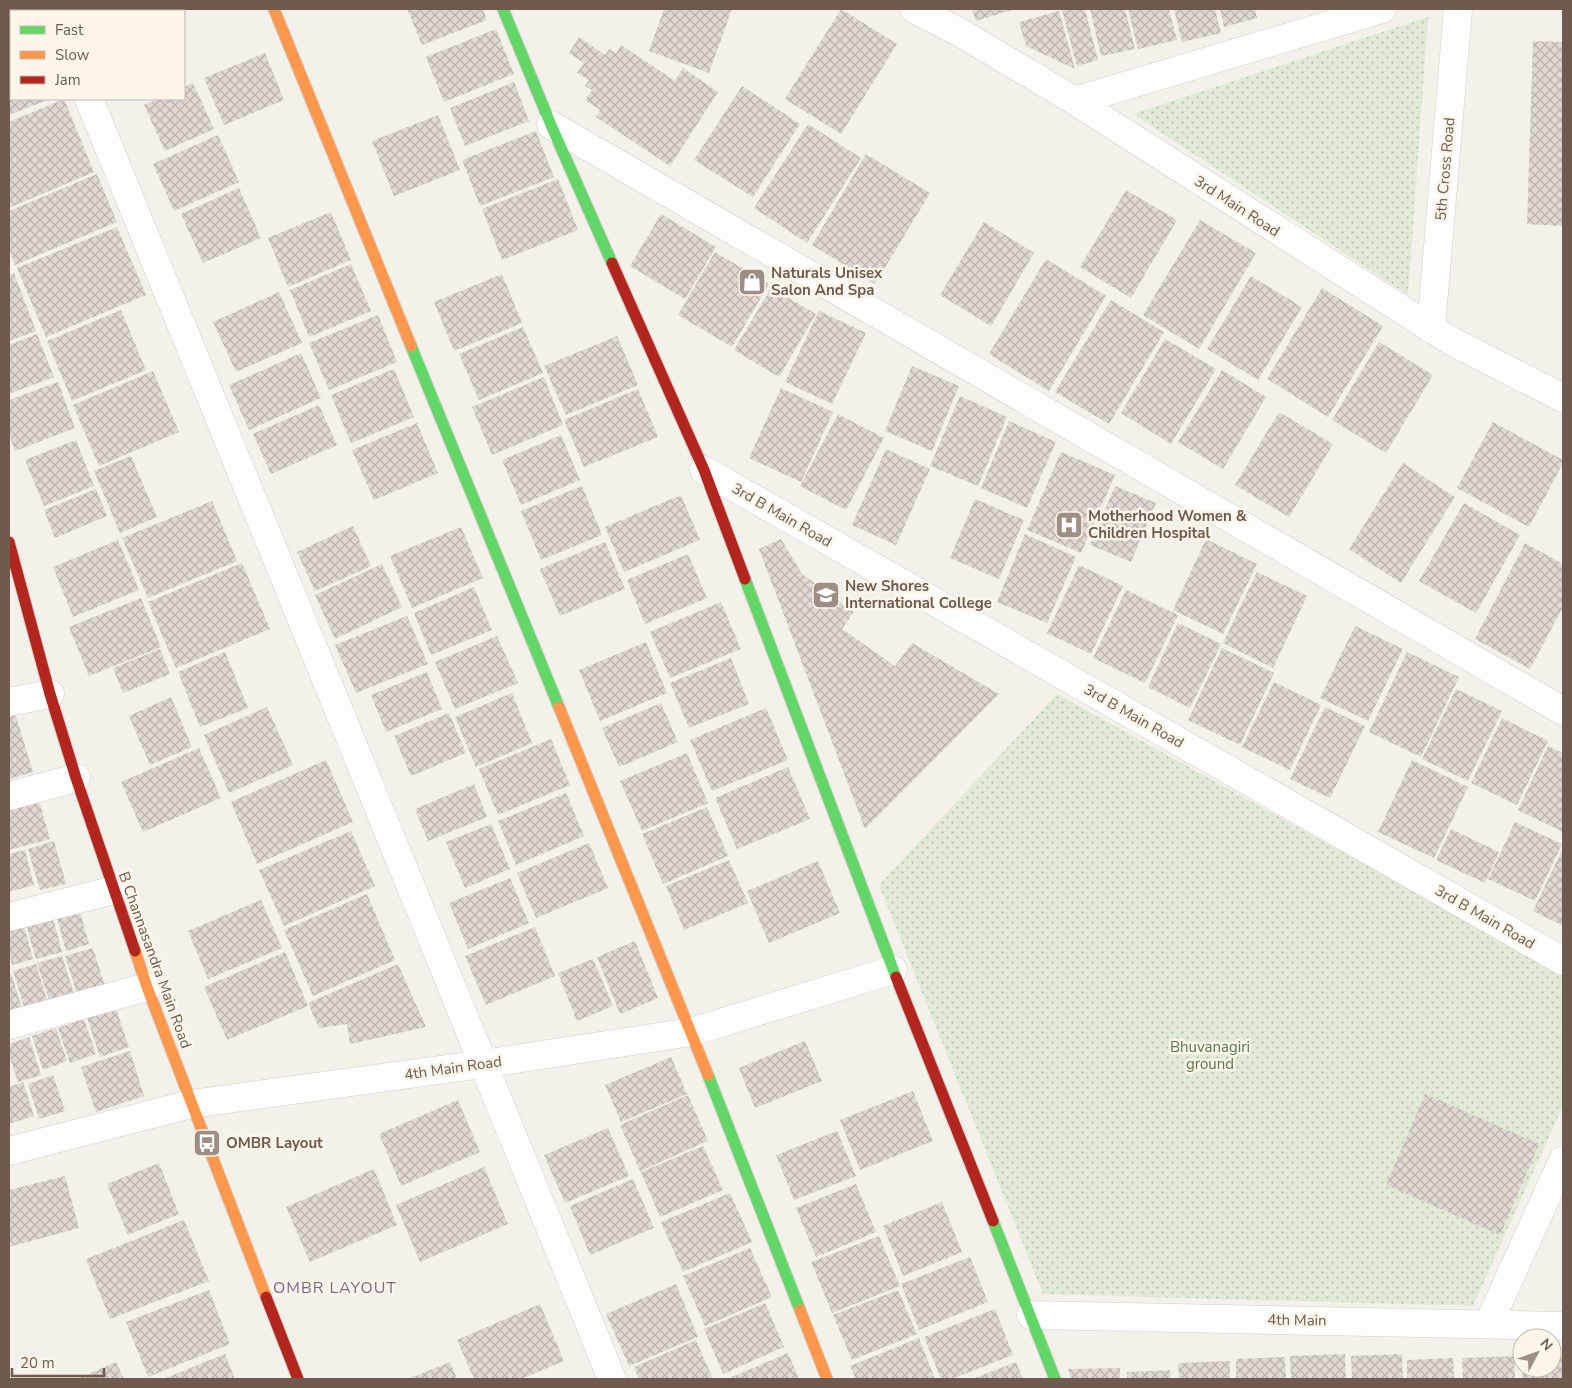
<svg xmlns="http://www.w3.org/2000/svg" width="1572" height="1388" viewBox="0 0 1572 1388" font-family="'Nunito Sans',sans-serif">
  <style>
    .park { fill: url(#park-dots) }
    .building { fill: url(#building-cross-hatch) }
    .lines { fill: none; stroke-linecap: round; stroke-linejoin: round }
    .street-casing { stroke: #d3cec8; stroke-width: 29 }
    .fast-casing { stroke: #d4cec8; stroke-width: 13 }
    .slow-casing { stroke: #d4cec8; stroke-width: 13 }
    .jam-casing { stroke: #d4cec8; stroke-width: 13 }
    .street { stroke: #fdfdfc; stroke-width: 28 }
    .fast { stroke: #63d668; stroke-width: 11 }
    .slow { stroke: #ff974d; stroke-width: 11 }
    .jam { stroke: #b3261e; stroke-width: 11 }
    .labels { text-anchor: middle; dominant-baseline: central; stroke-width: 5; stroke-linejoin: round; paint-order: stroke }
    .street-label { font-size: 15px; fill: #6e5a4e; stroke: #fcf6ea }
    .poi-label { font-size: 15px; font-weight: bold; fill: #6e5a4e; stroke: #fcf6ea; text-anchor: start }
    .park-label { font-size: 15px; fill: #56784b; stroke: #fcf6ea }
    .neighbourhood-label { font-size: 16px; letter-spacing: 1px; fill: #7f668a; stroke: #fcf6ea }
  </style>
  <defs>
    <pattern id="park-dots" width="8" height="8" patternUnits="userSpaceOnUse" patternTransform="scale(1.25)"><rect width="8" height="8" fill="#e1ead6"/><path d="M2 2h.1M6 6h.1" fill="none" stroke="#bbc1b0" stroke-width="1.8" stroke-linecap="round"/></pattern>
    <pattern id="building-cross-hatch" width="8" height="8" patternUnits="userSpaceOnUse" patternTransform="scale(1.25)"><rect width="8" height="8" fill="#e0d9d3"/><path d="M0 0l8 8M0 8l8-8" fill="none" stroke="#bab3ad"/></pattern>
  </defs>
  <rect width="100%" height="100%" fill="#f4f1ea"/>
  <path class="park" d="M1428,17L1408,295L1133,114Z
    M1057,694L1563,974V1106L1473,1306L1043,1294L879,885Z"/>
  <path class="building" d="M9,9H34L35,11H11V48L9,49Z
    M407,9H483L487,20L422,45Z
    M664,9H732L709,73L649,51Z
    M841,9L897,44L841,134L785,99Z
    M972,9H1015L976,21Z
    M1069,9H1085L1098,60L1077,66L1062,10Z
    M1090,9H1125L1135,49L1101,56Z
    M1128,9H1169L1177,40L1138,49Z
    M1174,9H1215L1221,33L1182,42Z
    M1220,9H1255L1257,18L1224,27Z
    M1059,11L1075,69L1026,46L1019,22Z
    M496,29L514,74L444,102L426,57Z
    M579,37L605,55L609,49L616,53L621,45L675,81L683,68L718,92L670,166L596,117L600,110L585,100L592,90L585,86L589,80L577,73L584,63L569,53Z
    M1533,41L1563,42V226L1527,224Z
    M11,53V99H50L9,115V54Z
    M265,53L284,100L224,125L204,78Z
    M514,82L529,121L465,146L450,108Z
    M193,83L214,129L165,151L144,105L158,99H184V87Z
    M742,86L800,124L753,197L694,160Z
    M64,99L94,172L9,208V122Z
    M438,115L460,170L394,196L372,141Z
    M808,124L861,158L807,243L754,208Z
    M536,131L554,177L480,206L462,160Z
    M218,135L239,182L174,211L153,164Z
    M866,154L930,193L875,284L812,245Z
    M97,174L117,222L15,265L9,249V211Z
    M558,179L578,230L502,260L482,209Z
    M239,188L261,238L203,263L181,214Z
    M1126,190L1177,220L1131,298L1080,267Z
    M331,212L351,260L288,287L268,238Z
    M661,214L716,247L685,299L630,266Z
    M1200,220L1256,253L1199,349L1143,315Z
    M984,222L1034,253L991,326L940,295Z
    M117,227L146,295L46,337L17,268Z
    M715,252L769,284L732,347L678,315Z
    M1046,259L1106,296L1049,391L989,354Z
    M351,264L371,311L309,337L290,290Z
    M14,273L36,331L9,341V275Z
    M502,274L522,323L454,351L434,302Z
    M1251,276L1302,307L1258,380L1207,349Z
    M771,288L816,314L779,377L734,350Z
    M1322,288L1383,326L1328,417L1267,379Z
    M279,292L302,343L236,372L213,322Z
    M1111,300L1164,332L1109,424L1055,392Z
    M121,310L146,370L72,401L47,341Z
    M819,311L866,333L832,404L785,382Z
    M378,315L397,362L329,390L309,343Z
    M523,327L543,373L479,400L459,354Z
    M37,334L54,377L9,394V345Z
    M617,336L638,385L566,415L544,366Z
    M1165,339L1216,369L1171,444L1121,413Z
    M1379,342L1433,375L1386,453L1332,420Z
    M301,353L321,398L249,430L229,385Z
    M912,366L959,386L932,451L885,431Z
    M394,369L414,417L351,443L331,395Z
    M1222,370L1266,397L1223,469L1178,442Z
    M153,371L179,432L99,466L73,405Z
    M544,377L563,425L492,455L472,407Z
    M58,382L75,428L15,451L9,434V400Z
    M781,388L833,412L801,482L749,458Z
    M638,389L658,437L584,467L564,420Z
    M960,396L1007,417L978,486L930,466Z
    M319,405L337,445L271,474L253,434Z
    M1279,412L1333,444L1289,517L1235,485Z
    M838,414L884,438L846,510L800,486Z
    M1009,421L1056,442L1027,508L981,488Z
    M1493,422L1563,460V463L1529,527L1457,488Z
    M417,423L438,473L374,500L352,450Z
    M561,435L580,480L521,505L502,460Z
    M76,440L94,486L44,506L25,460Z
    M886,449L930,469L896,545L852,525Z
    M1061,452L1115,475L1081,553L1027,530Z
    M131,456L157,517L120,533L94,471Z
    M1403,463L1455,497L1401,583L1349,549Z
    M582,486L602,535L541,560L521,511Z
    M1115,486L1156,503L1131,562L1090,545Z
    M96,489L107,516L55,538L44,510Z
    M681,495L700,540L624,572L605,527Z
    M975,499L1024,520L999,579L950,558Z
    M212,501L237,561L148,598L122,538Z
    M1464,503L1520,535L1476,613L1419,581Z
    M353,526L371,566L315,591L297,552Z
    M461,527L483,578L412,608L390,556Z
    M1025,534L1076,557L1047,623L997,602Z
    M781,539L802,574L854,612L842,629L895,666L912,643L999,694L865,829L759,549Z
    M1206,539L1257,564L1223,634L1173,610Z
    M118,540L139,590L73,617L53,567Z
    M605,542L625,589L560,616L540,569Z
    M1525,543L1563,564V607L1530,669L1475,639Z
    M688,554L707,598L645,624L627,580Z
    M242,563L270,629L176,668L148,602Z
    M382,564L402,607L335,639L315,595Z
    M1079,565L1123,586L1091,654L1047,633Z
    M1257,572L1307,596L1273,668L1223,643Z
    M474,587L492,630L431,655L414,613Z
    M1126,590L1178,615L1145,683L1093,658Z
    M141,598L161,647L89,676L69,627Z
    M721,602L741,649L670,678L650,632Z
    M407,616L428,664L356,693L335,645Z
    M1178,623L1221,644L1190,708L1148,687Z
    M1355,626L1403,649L1368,721L1320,698Z
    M497,636L518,683L455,709L435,662Z
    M646,642L667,693L600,721L579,670Z
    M1222,648L1274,673L1240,745L1188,720Z
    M160,649L170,674L123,693L113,668Z
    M225,652L248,708L200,727L178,672Z
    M1407,652L1459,677L1421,757L1369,732Z
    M731,658L749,704L689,728L670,683Z
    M427,672L442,709L386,732L371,695Z
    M1274,682L1321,705L1290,770L1242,747Z
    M1456,689L1502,711L1468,781L1422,759Z
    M512,693L532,743L476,767L455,717Z
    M171,697L192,747L150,765L129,716Z
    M661,703L678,742L619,767L602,728Z
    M267,707L293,765L229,793L204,735Z
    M1325,707L1365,726L1330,798L1290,779Z
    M766,708L788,760L712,791L690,740Z
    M15,713L33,772L9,779V715Z
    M449,713L466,753L411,776L394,736Z
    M1502,718L1548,741L1517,805L1471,783Z
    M551,739L570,785L498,815L479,769Z
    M1548,746L1563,753V832L1518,810Z
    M199,748L221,798L143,832L121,782Z
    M687,753L708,803L642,831L620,781Z
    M326,760L353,822L257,864L231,802Z
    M1412,760L1468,787L1434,858L1378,832Z
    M788,767L810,819L737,849L715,798Z
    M474,784L487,817L428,841L415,809Z
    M566,793L584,836L516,865L498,821Z
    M39,801L50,839L9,850V809Z
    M707,807L728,856L663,884L642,834Z
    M1515,822L1562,844L1535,901L1488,879Z
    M491,824L510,869L465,888L446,842Z
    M1451,829L1499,852L1485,883L1436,860Z
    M351,831L375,886L284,926L259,870Z
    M54,841L66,884L40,890L28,849Z
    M589,843L608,888L536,918L517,873Z
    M1563,848V926L1533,911Z
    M25,850L34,885L9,892V854Z
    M729,860L748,903L684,930L666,886Z
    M818,861L840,913L769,943L747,891Z
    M510,878L529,923L468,949L449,903Z
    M367,894L395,960L313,996L284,930Z
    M261,900L282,948L208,979L188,931Z
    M79,908L89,944L66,951L56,914Z
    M52,914L62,952L36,959L25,921Z
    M23,922L33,959L12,965L9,952V926Z
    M535,927L555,976L486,1005L465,956Z
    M635,941L658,998L620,1014L597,957Z
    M93,948L106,989L78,997L65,956Z
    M285,952L308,1006L227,1040L204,987Z
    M62,956L74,993L49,1000L37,963Z
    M593,959L613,1006L577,1021L558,973Z
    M36,964L47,1000L24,1007L13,971Z
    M398,964L426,1027L350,1044L347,1024L319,1028L308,1003Z
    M9,973H11L22,1008L9,1012Z
    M116,1009L129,1047L100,1057L87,1018Z
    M84,1019L96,1054L70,1063L58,1028Z
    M56,1028L67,1061L43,1070L32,1036Z
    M29,1037L41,1075L18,1082L9,1055V1044Z
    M805,1041L822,1081L755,1108L739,1068Z
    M130,1051L144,1096L96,1112L81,1067Z
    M671,1057L687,1094L621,1122L605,1085Z
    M53,1075L65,1111L39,1119L28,1084Z
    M23,1082L34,1116L9,1124V1087Z
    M913,1091L933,1141L860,1170L840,1120Z
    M1425,1094L1539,1144L1500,1235L1386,1185Z
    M688,1095L708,1141L640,1171L620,1125Z
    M458,1100L480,1152L401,1186L379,1134Z
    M608,1128L629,1176L565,1203L544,1155Z
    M837,1131L856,1176L794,1200L776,1155Z
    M703,1146L723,1190L660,1217L641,1172Z
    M159,1163L179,1214L128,1235L107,1184Z
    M484,1167L508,1224L420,1262L396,1205Z
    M374,1169L397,1225L310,1262L286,1207Z
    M65,1176L79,1228L9,1247V1190Z
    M633,1179L654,1228L590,1255L570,1206Z
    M856,1184L876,1232L816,1257L796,1208Z
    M730,1193L752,1242L683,1272L661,1222Z
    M942,1202L962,1252L903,1276L883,1226Z
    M184,1220L209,1281L110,1319L86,1259Z
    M879,1236L900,1286L832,1313L811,1262Z
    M750,1248L772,1297L705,1326L683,1276Z
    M970,1257L988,1302L919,1330L901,1284Z
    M676,1284L698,1337L629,1366L606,1314Z
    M209,1290L230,1344L148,1377L126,1322Z
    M898,1290L917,1334L852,1360L833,1315Z
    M765,1303L784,1347L723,1374L704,1329Z
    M540,1304L564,1361L521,1379H474L457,1340Z
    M995,1309L1013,1355L952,1379H941L924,1337Z
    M919,1338L935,1379H856L850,1366Z
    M696,1340L713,1379H639L634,1367Z
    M788,1353L799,1379H727Z
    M225,1354L235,1379H163Z
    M1345,1354L1346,1379H1291L1290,1356Z
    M1402,1354L1403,1379H1352L1351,1356Z
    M1514,1356L1515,1379H1463L1462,1358Z
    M1285,1357L1286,1379H1236V1359Z
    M1563,1357V1379H1523L1522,1368H1552V1358Z
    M1453,1358L1454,1379H1407V1360Z
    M1230,1361V1379H1179L1178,1363Z
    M116,1362L124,1379H77Z
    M450,1362L457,1379H408Z
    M1016,1362L1023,1379H972Z
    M1120,1368V1379H1071L1068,1369Z
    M1170,1370L1171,1379H1127V1372Z"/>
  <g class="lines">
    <g class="street-casing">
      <path id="street" d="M52,9L53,11
        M914,9L961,33L1075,101L1451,341L1563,398
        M89,99L612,1379
        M1075,101L1382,9
        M551,125L1563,711
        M1431,329L1458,9
        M704,470L1563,961
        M9,702L50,694
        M9,796L76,778
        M9,917L114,890
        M9,1025L147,987
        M9,1151L191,1104L483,1064L691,1032L893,970
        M1031,1315L1563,1326
        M1489,1323L1563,1160"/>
    </g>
    <g class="fast-casing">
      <path id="fast" d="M503,9L551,125L612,263
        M411,346L559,707
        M745,579L896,977
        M708,1075L800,1310
        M993,1221L1055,1379"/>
    </g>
    <g class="slow-casing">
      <path id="slow" d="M274,9L411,346
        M559,707L708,1075
        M135,951L147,987L266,1297
        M800,1310L827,1379"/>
    </g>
    <g class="jam-casing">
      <path id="jam" d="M612,263L704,470L745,579
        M9,542L50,694L76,778L135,951
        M896,977L993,1221
        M266,1297L298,1379"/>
    </g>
    <use href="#street" class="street"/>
    <use href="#fast" class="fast"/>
    <use href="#slow" class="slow"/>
    <use href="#jam" class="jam"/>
  </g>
  <defs>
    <g id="shop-square" transform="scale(1.4375)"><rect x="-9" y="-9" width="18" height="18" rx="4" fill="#9d8f85" stroke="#fcf6ea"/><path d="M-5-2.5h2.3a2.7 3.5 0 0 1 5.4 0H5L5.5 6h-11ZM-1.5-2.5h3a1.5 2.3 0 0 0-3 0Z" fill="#fff"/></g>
    <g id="hospital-square" transform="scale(1.4375)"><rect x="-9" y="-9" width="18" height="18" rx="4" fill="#9d8f85" stroke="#fcf6ea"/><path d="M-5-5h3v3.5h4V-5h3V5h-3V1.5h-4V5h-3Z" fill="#fff"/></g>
    <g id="university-square" transform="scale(1.4375)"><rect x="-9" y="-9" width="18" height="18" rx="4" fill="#9d8f85" stroke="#fcf6ea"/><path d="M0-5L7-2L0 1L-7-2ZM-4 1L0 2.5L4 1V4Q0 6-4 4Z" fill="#fff"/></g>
    <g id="bus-square" transform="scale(1.4375)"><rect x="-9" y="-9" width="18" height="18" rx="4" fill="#9d8f85" stroke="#fcf6ea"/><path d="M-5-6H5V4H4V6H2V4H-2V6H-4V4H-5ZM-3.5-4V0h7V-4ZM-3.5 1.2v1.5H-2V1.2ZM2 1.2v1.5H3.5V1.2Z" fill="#fff"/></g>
  </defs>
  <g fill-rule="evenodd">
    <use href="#shop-square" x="752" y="282"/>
    <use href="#hospital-square" x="1069" y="525"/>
    <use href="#university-square" x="826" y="595"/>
    <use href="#bus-square" x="207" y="1143"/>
  </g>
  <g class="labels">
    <g class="street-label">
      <text transform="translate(1445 169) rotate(-85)">5th Cross Road</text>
      <text transform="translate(1237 206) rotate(33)">3rd Main Road</text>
      <text transform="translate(782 515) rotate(30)">3rd B Main Road</text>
      <text transform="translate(1134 716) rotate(30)">3rd B Main Road</text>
      <text transform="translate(1485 917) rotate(30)">3rd B Main Road</text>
      <text transform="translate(155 960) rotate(70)">B Channasandra Main Road</text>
      <text transform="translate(453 1068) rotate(-8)">4th Main Road</text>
      <text transform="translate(1297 1320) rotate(1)">4th Main</text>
    </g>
    <g class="poi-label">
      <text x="771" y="273">Naturals Unisex<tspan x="771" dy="17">Salon And Spa</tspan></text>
      <text x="1088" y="516">Motherhood Women &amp;<tspan x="1088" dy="17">Children Hospital</tspan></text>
      <text x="845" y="586">New Shores<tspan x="845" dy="17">International College</tspan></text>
      <text x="226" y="1143">OMBR Layout</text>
    </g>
    <g class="park-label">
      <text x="1210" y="1047">Bhuvanagiri<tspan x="1210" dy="17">ground</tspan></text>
    </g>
    <g class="neighbourhood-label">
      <text x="335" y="1288">OMBR LAYOUT</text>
    </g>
  </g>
  <rect width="1572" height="1388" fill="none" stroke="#6e5a4e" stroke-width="20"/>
  <rect x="10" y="10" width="175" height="90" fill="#fcf6ea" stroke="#c3b8ac"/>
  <rect x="20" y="26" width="25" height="8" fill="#63d668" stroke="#c3b8ac"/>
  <text x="55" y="35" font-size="15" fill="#6e5a4e">Fast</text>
  <rect x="20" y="51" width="25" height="8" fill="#ff974d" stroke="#c3b8ac"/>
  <text x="55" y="60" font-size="15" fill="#6e5a4e">Slow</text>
  <rect x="20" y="76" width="25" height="8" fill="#b3261e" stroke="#c3b8ac"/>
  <text x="55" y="85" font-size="15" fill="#6e5a4e">Jam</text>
  <g transform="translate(1537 1353) rotate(49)"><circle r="24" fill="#fcf6ea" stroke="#c3b8ac"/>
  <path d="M0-4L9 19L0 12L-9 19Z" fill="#9d8f85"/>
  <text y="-8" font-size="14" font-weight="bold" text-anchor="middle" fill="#6e5a4e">N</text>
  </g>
  <path d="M12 1368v8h92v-8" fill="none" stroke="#6e5a4e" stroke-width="2.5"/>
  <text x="20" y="1368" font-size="15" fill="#6e5a4e" stroke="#fcf6ea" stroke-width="4" paint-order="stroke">20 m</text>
</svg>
